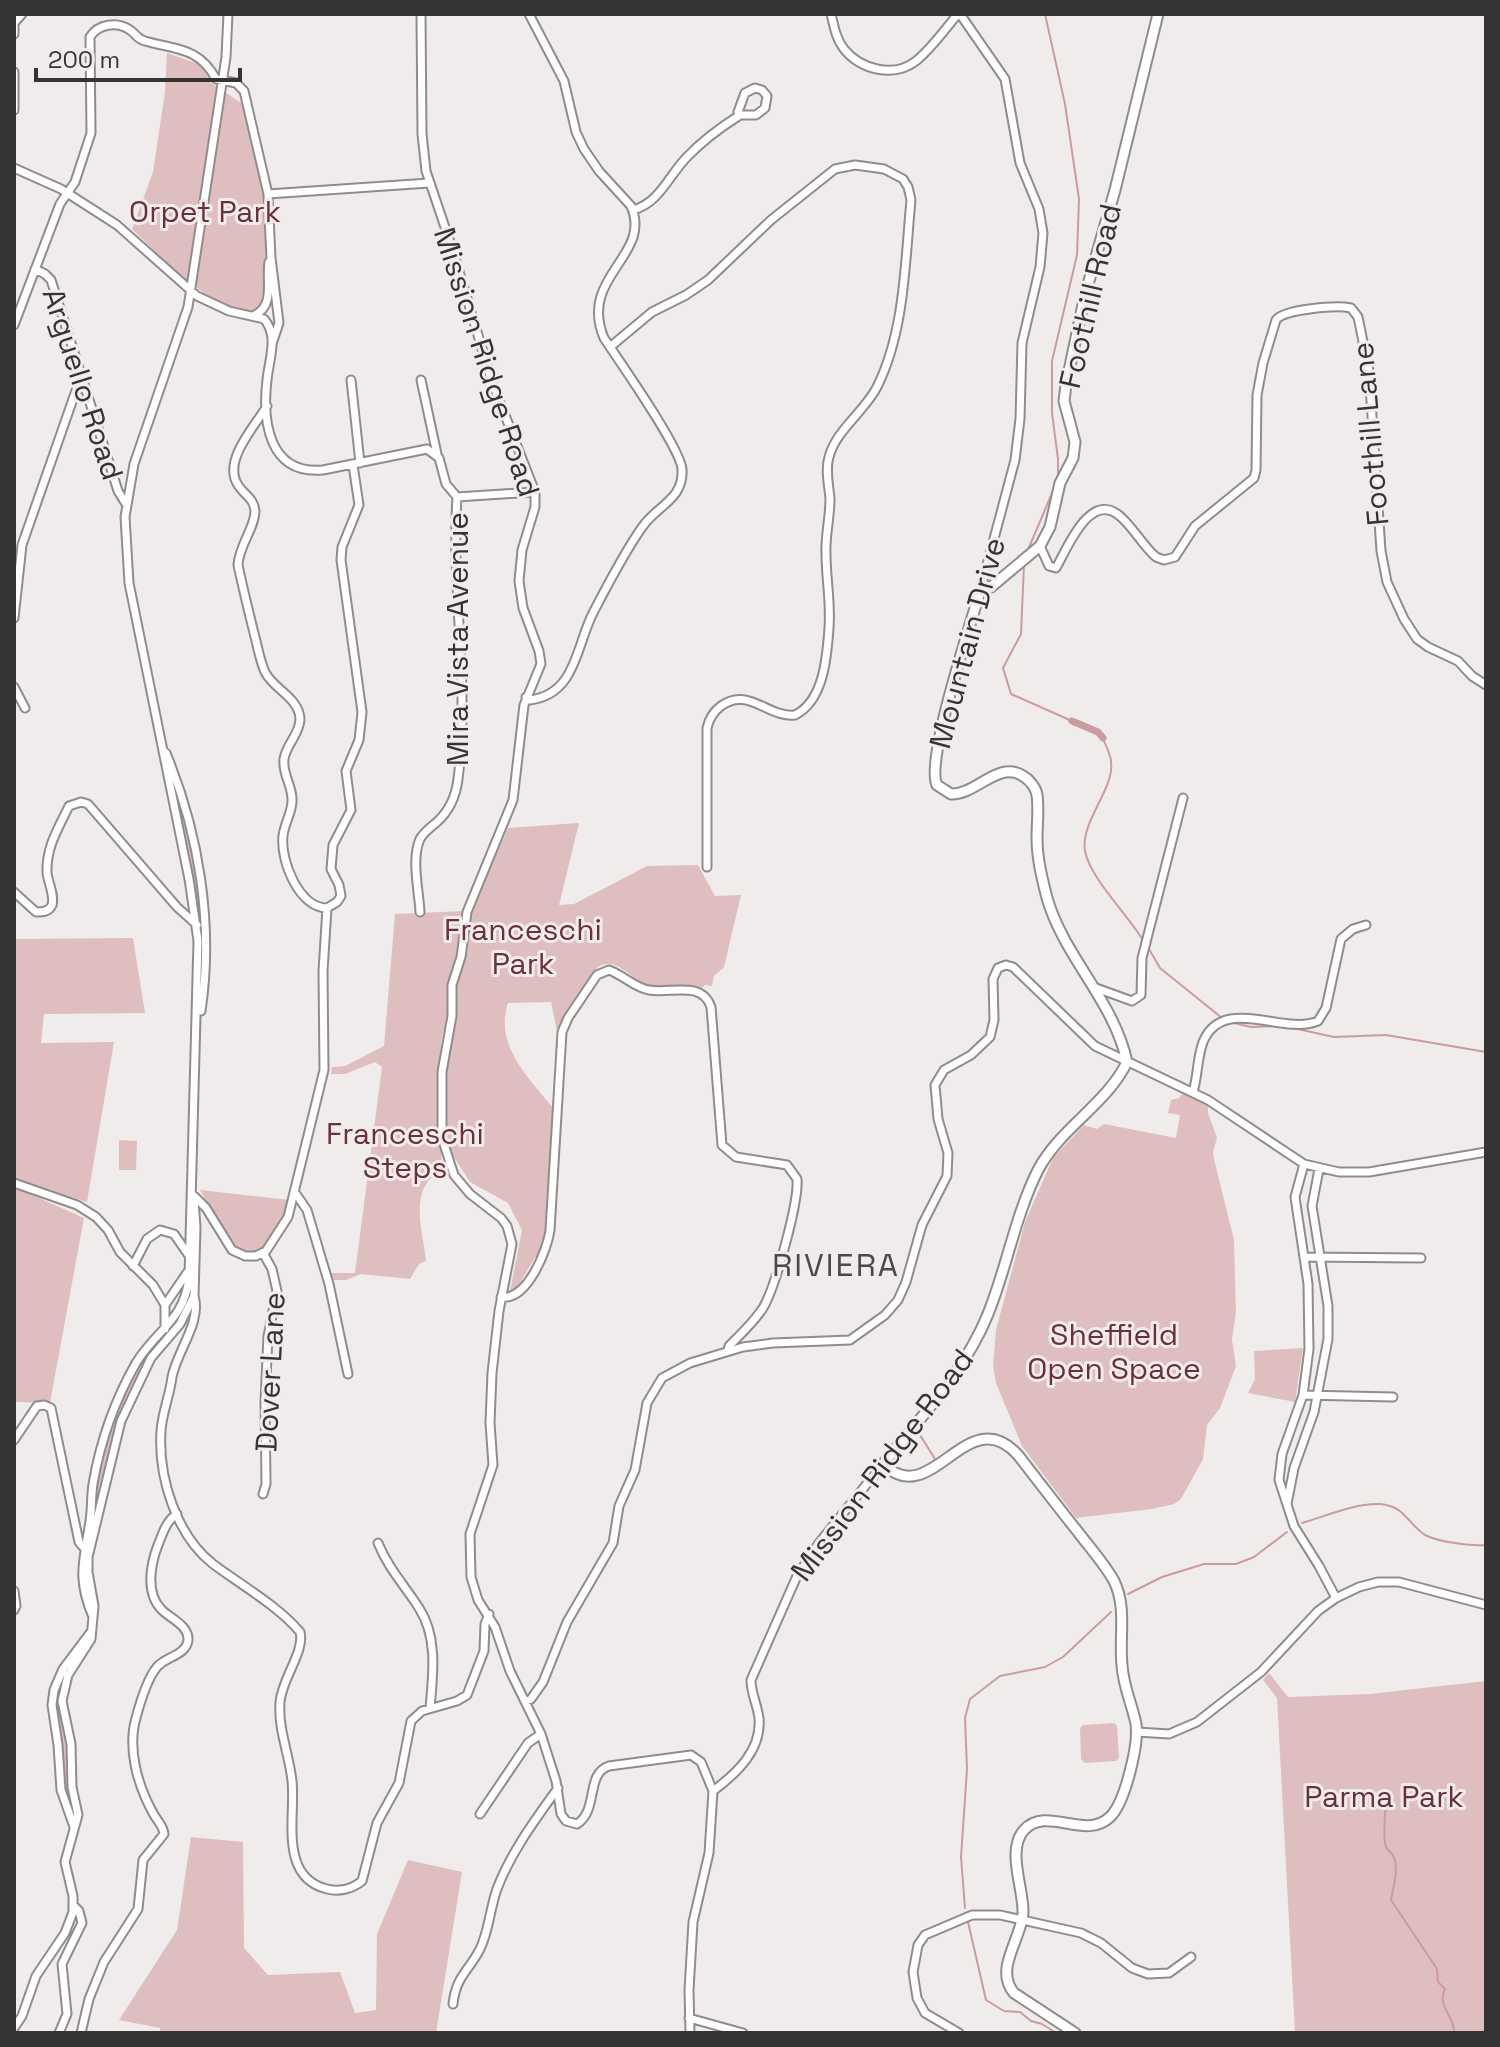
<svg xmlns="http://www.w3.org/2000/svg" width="1500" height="2047" viewBox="0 0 1500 2047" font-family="'Space Grotesk',sans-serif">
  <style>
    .green { fill: #dfbec0 }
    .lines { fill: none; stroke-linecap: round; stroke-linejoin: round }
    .stream { stroke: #cb9c9f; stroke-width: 2 }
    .canal { stroke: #cb9c9f; stroke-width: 7 }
    .minor-casing { stroke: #918c8c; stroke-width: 11 }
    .major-casing { stroke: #918c8c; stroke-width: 13 }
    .minor { stroke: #fff; stroke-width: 7 }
    .major { stroke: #fff; stroke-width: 9 }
    .labels { text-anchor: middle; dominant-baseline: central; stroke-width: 6; stroke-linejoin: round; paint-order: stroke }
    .park-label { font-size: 30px; fill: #6d3038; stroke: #f1ecec }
    .street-label { font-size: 30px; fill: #363334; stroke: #f1ecec }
    .neighbourhood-label { font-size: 32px; letter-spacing: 2px; fill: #4e4949; stroke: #f1ecec }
  </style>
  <rect width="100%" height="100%" fill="#f1ecec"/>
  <path class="green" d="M167,53L202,65L211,83L243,104L266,196L265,297L263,306C228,331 157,252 132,229L153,172L165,92Z
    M177,794L181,797C195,863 207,926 200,993V941Z
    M579,823L559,905L574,904L647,866L698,865L715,896L741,895L724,967L714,976L712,986L705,985L701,989C683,983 660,991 643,983C628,976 615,956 598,967L564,1017L559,1041L551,1002L508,1003C494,1046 529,1078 554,1109L544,1243L508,1302L522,1230L508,1203L470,1182L448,1148L446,1076L450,1042L456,1015V984L465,956L469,922L474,905L508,828Z
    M464,911L458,953L447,986L448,1017L442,1036L438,1070L442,1171C407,1187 423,1230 426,1261L419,1264L410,1279L361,1274L346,1280H332L330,1273H355L382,1067L375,1062L345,1074H331L332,1067L345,1066L384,1046L395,914Z
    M133,938L145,1013L44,1014L41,1043L114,1042L87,1202L14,1179V939Z
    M1183,1093L1208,1106V1113L1217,1138L1213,1152L1214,1159L1234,1240L1236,1312L1232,1339L1236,1366L1220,1408L1207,1425L1203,1459L1181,1499L1174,1504L1152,1509L1076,1518L1022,1446L996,1383L993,1366L996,1330L1025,1222L1053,1158L1084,1125L1097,1129L1104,1124L1176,1138L1180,1115L1168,1113L1171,1100L1179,1098Z
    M119,1140L137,1141L136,1170H119Z
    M14,1187L84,1218L50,1403L14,1402Z
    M200,1190L290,1200C283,1220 272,1251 248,1254L232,1247Z
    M181,1313L170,1332L150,1353L103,1474L93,1526C96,1468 109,1410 141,1360C152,1343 169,1329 181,1313Z
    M1303,1348L1295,1402L1248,1393L1255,1379L1254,1351Z
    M84,1645L63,1682L60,1701L67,1753V1785L74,1815C59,1794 50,1712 57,1687C62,1671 74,1658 84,1645Z
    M1269,1673L1288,1697L1370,1694L1486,1681V2033H1295L1277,1698L1263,1680Z
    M1114,1723L1117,1726L1119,1758L1116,1761L1085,1763L1081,1759L1080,1728L1083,1725Z
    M191,1837L243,1842L244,1948L268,1975L340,1972L355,2013L376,2010L377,1934L408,1860L462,1872L436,2033H160V2028L119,2020L177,1930Z"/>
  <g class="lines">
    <path class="stream" d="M1045,14L1065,104L1079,199L1077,255L1052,361V413L1058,459V476
      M1028,550L1055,486
      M1024,564L1021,634L1003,668L1011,694L1072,721
      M1103,738C1105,745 1111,754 1111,762C1115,788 1080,822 1085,851C1090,878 1128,915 1143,940
      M1149,949L1160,968L1222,1018
      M1234,1023L1251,1027L1275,1026
      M1293,1028L1334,1037L1386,1035L1486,1052
      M920,1435L935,1459L933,1462
      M1302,1523C1326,1516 1355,1503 1380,1504C1405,1506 1408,1524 1425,1535C1438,1542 1471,1546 1486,1545
      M1128,1594L1162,1577L1204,1564H1236L1254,1557L1287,1532
      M1387,1791C1386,1803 1382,1837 1386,1847C1388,1851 1392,1853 1394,1857C1399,1870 1393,1887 1391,1900L1437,1969L1438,1982L1445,1989C1436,2006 1456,2018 1454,2033
      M965,1908L961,1857L967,1769L965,1718L970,1699L1000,1676L1045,1667L1063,1657L1111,1612
      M968,1922L986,2000L1004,2011L1020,2012L1031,2021L1042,2024L1056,2033"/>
    <path class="canal" d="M1072,721L1098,732L1103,738"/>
    <g class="minor-casing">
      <path id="minor" d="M421,14L422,134L426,171L452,248L492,382L535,492V507L522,550L519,581L523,608L539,651L541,664L524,705L513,800L467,912L461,957L452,985V1016L442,1072V1138L454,1175L470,1194L501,1218L507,1226L512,1244L499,1311L492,1373L490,1423L493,1465L470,1534L471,1577L478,1600L495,1627L510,1671L541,1734L556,1781L561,1814L566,1821L577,1824C599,1810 585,1774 609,1766L691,1755L701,1762L713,1791
        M831,14C834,26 836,39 844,49C861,70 894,78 916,61C932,48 945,29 958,14
        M960,14L1005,79L1020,163L1039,209L1043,233L1040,267L1022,343L1020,419L1015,460L980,591
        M14,34V23L22,14
        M14,72V110
        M755,88L762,90L767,96L765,108L756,115H740L738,112L745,93Z
        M14,168L61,189L117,225L197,296L229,311L264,319C279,336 269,359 267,380C262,422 269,475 323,470L427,449L439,458L446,484L457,497L535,492
        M268,194L429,183
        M633,210C659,203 668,177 686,158C701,142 721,127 740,115
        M35,269L45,274L51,280L118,491L126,504
        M255,315C275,305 266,281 269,262
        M14,325L60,204L75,182L91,133L90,37C98,24 117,21 130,30C136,34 137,39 145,41C176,50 199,47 216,79L236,83L244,91L268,194L271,258L279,323L272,344
        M610,347L652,312L686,295L708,280L771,220L835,169L855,165L884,169L903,179L908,187L911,200C905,261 905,331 877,387C865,411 836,430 829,457C825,470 829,486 830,499C830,518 825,536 826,554C826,579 831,602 829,628C827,656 824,701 795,715C768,718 748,686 721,706C713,712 709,719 707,728V867
        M351,380L360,463
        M421,380L437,454
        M267,406C255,426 222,461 238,485C244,495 254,498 255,511C255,528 239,545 238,565C243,589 249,613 255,637C258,648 260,661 265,672C274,690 300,698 300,720C299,735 286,745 284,759C282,775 293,786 292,801C292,813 284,824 283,836C280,860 299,908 327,908
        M1040,546L1049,566L1056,568C1067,549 1091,487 1122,518C1135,530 1143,546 1156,557L1164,560L1175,557L1195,526L1254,478L1256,470L1257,395L1263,363L1276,320C1284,309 1337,305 1351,308L1358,317L1369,371L1381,551L1387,582L1404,619L1417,639L1428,647L1458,661L1472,676L1486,685
        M14,618L22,545L80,379
        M14,687L25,708
        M526,697L530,700C577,694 576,644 594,611C608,584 625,551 643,526C658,505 684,499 682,469C680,447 619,361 604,338C578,276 653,256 631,206L599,171L584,149L576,132L564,81L529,14
        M166,753C199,833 214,925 201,1011
        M14,892L36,912C42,912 49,912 52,905C55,896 48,882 47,873C46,847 58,829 69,806L81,802L88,804L177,907L197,925
        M327,908L337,902L341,896L339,885L331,869L333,845L351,810L346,771L359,740L362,712L341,560L342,547L359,505L353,465
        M420,912C419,891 411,859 420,839C424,832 431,827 437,822C450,810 456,796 458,779C470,685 451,591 457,497
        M1096,988L1132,1001L1141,995L1142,958L1183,798
        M1193,1092C1198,1076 1197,1058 1203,1042C1223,994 1283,1036 1318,1021L1326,1008L1341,939L1353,929L1366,925
        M1304,1164L1295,1197L1308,1284L1309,1349L1303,1395L1282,1454L1279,1480L1294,1526L1319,1566L1336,1598
        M14,1183L77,1205L96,1217L108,1230L120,1252L153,1285L165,1305
        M296,1194L307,1210L329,1284L348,1374
        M194,1196L206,1208L232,1250L245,1256H256L266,1251L288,1217L324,1070L323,971L327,908
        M263,1253L272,1269L277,1291L268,1336L265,1402L266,1484L263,1494
        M1305,1257L1421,1258
        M133,1266L147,1239L160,1230L174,1234L190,1257
        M194,1296C202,1322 177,1351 172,1377C170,1395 162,1413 161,1431C158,1477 176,1535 213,1564C241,1585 277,1605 300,1632C305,1652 282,1678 280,1702C278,1730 289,1753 292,1781C296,1815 278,1877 327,1889C339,1892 352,1889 362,1881L377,1823L399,1783L411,1721L422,1711L457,1701L467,1695L484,1651L485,1624L489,1614
        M501,1297C527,1301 547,1251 550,1230L562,1032L568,1018L597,975L609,970C623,975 635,988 649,990C670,994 702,980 711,1007L722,1145L736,1157L787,1165L797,1179C799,1202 775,1288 763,1308C754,1322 740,1335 729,1346L728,1350
        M165,1329V1305L189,1270
        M1303,1395L1393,1397
        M14,1440L37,1406L44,1405L51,1408L79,1542L84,1548
        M1287,1504L1294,1468L1314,1412L1328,1339V1306L1312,1206L1319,1169
        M378,1543C388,1568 405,1586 419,1608C438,1637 433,1675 430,1708
        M14,1591L16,1606L14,1610
        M93,1617C76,1577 84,1561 90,1521C92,1509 91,1497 93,1484C100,1443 115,1400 136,1363C156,1330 185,1320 189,1277L198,941L189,879L129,583L125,517L134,464L188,307L226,57L228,14
        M526,1701L531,1699L543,1682L567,1622L613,1543L619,1506L635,1470L647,1403L662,1378L690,1363L743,1347L773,1343L850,1340L885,1315L898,1300L906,1282L922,1225L947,1176L948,1153L938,1119L935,1085L944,1070L971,1055L990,1037L994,1020L993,979L998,968L1006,965L1013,967L1095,1046L1208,1100L1304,1164L1339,1172H1369L1486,1152
        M1137,1732L1169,1734L1197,1722L1261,1672L1318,1611L1336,1598L1359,1587L1378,1582H1399L1486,1605
        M713,1791C737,1773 762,1750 759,1718C757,1704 751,1693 751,1680L797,1576L819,1543L883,1464
        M480,1814L528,1743L541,1734
        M74,1827L61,1790L58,1745L52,1705L54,1690L63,1669L90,1633
        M453,2004C456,1976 469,1971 480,1949C489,1931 490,1908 497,1889C511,1852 535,1820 558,1788
        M689,2018L743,2033
        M14,2028L22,2016L36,1976L65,1933L73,1912V1896L65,1862L78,1815L72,1787L71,1744L62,1701L68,1675L91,1639L94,1606L88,1572V1557L121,1421L151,1358L180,1324L194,1296L196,1227L194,1201
        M59,2033L67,2014L62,1964L82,1923L79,1911L74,1906
        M81,2033L89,1999L104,1962L138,1909L143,1860L164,1834C163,1825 157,1821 153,1813C138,1786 127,1749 136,1718C140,1703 147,1679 157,1667C165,1657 187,1655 188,1640C189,1625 169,1618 161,1609C145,1592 151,1563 158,1545C163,1533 166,1521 177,1514
        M690,2033L689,1990L693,1922L709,1853L713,1791
        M959,2033L925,2013L917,1998L913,1972L918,1945L925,1935L972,1915H1000L1081,1933L1101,1943L1132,1968L1148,1974L1169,1973L1191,1957"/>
    </g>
    <g class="major-casing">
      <path id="major" d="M1075,2033L1014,1993C994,1969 1021,1940 1023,1913C1024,1889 1006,1850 1024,1830C1047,1805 1085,1841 1110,1817C1125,1803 1139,1744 1136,1724C1132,1704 1123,1686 1122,1665C1119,1638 1127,1607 1114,1581C1104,1563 1090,1548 1078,1532C1058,1507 1038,1481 1018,1455C967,1399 932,1512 883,1464C921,1417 965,1371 988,1314C1007,1267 1015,1216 1038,1170C1060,1128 1107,1104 1127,1062C1114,1001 1064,957 1047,898C1042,878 1037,859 1037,838C1037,824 1039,809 1037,795C1036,788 1030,780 1023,776C998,760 976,795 951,794L937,785C925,761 971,624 980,591L991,587L1040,546L1050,527L1060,483L1073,458L1075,442L1064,401L1066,385L1085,295L1115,190L1158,14"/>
    </g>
    <use href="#minor" class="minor"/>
    <use href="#major" class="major"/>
  </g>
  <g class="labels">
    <g class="park-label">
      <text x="205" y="211">Orpet Park</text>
      <text x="523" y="929">Franceschi<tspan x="523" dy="34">Park</tspan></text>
      <text x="405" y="1133">Franceschi<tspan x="405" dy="34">Steps</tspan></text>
      <text x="1114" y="1334">Sheffield<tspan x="1114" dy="34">Open Space</tspan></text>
      <text x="1384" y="1796">Parma Park</text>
    </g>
    <g class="street-label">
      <text transform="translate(1090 296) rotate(-77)">Foothill Road</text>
      <text transform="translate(487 362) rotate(72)">Mission Ridge Road</text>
      <text transform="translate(83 384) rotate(72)">Arguello Road</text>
      <text transform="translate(1370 434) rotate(-95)">Foothill Lane</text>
      <text transform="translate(457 639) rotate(-90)">Mira Vista Avenue</text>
      <text transform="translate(967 643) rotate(-75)">Mountain Drive</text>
      <text transform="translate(270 1372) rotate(-87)">Dover Lane</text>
      <text transform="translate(882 1465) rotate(-53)">Mission Ridge Road</text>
    </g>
    <g class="neighbourhood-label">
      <text x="836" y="1265">RIVIERA</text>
    </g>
  </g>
  <rect width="1500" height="2047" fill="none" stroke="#363334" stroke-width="32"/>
  <path d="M36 68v12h204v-12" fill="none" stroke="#363334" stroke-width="4"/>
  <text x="48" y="68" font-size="24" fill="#363334" stroke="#f1ecec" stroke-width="6" paint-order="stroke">200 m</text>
</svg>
